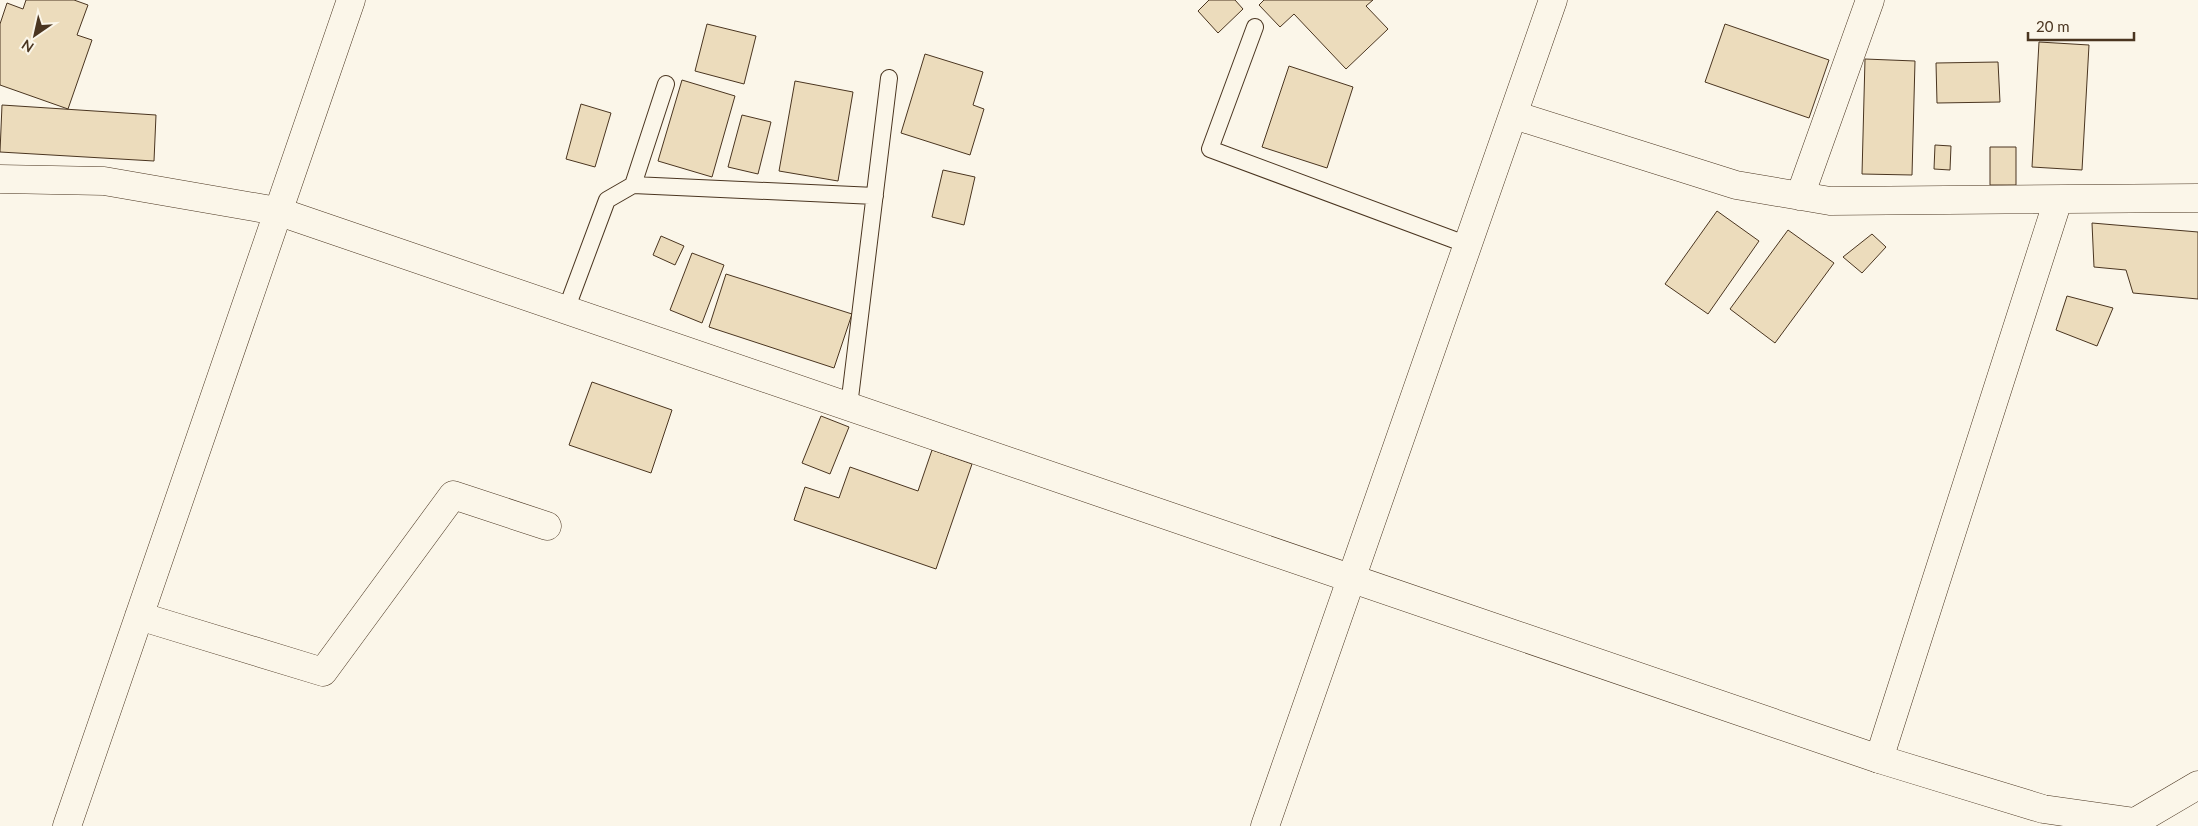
<svg xmlns="http://www.w3.org/2000/svg" width="2198" height="826" viewBox="0 0 2198 826" font-family="Lato,sans-serif">
  <style>
    .building { fill: #ecdcbc; stroke: #4a3520 }
    .lines { fill: none; stroke-linecap: round; stroke-linejoin: round }
    .service-casing { stroke: #4a3520; stroke-width: 18 }
    .minor-casing { stroke: #4a3520; stroke-width: 29 }
    .tertiary-casing { stroke: #4a3520; stroke-width: 29 }
    .service { stroke: #fbf6e9; stroke-width: 16 }
    .minor { stroke: #fbf6e9; stroke-width: 28 }
    .tertiary { stroke: #fbf6e9; stroke-width: 28 }
  </style>
  <rect width="100%" height="100%" fill="#fbf6e9"/>
  <path class="building" d="M26,0H74L88,5L77,35L92,40L68,109L0,85V24L7,3L23,9Z
    M1209,0H1235L1243,9L1218,33L1198,11Z
    M1264,0H1373L1366,6L1388,29L1346,69L1294,14L1280,27L1259,5Z
    M707,24L756,36L744,84L695,71Z
    M1725,24L1829,60L1809,118L1705,82Z
    M2039,42L2089,45L2082,170L2032,167Z
    M925,54L983,72L973,105L984,109L970,155L901,133Z
    M1865,59L1915,61L1912,175L1862,174Z
    M1998,62L2000,102L1937,103L1936,63Z
    M1289,66L1353,87L1327,168L1262,147Z
    M682,80L735,96L712,177L658,161Z
    M795,81L853,92L838,181L779,171Z
    M581,104L611,113L595,167L566,159Z
    M2,105L156,115L154,161L0,152Z
    M742,115L771,122L758,174L728,167Z
    M1935,145L1951,146L1950,170L1934,169Z
    M1990,147H2016V185H1990Z
    M943,170L975,177L964,225L932,217Z
    M1717,211L1759,241L1708,314L1665,284Z
    M2092,223L2198,232V299L2133,293L2126,270L2094,267Z
    M1788,230L1834,263L1775,343L1730,309Z
    M1872,234L1886,247L1862,273L1843,257Z
    M661,236L684,246L675,265L653,255Z
    M692,253L724,265L702,323L670,310Z
    M726,274L852,314L834,368L709,327Z
    M2067,296L2113,308L2097,346L2056,330Z
    M592,382L672,410L651,473L569,445Z
    M821,416L849,427L830,474L802,463Z
    M932,450L972,464L936,569L794,520L805,487L839,498L850,467L918,491Z"/>
  <g class="lines">
    <g class="service-casing">
      <path id="service" d="M1255,27L1210,149L1468,245
        M633,185L666,84
        M566,310L607,200L633,185L875,196
        M849,406L889,78"/>
    </g>
    <g class="minor-casing">
      <path id="minor" d="M1514,115L1736,185L1830,201L2198,198
        M1800,196L1870,0
        M139,616L323,672L453,495L547,526
        M1879,759L2058,200
        M67,826L351,0
        M1265,826L1553,0"/>
    </g>
    <g class="tertiary-casing">
      <path id="tertiary" d="M0,179L104,181L277,211L1879,759L2043,809L2135,822L2198,785"/>
    </g>
    <use href="#service" class="service"/>
    <use href="#minor" class="minor"/>
    <use href="#tertiary" class="tertiary"/>
  </g>
  <g transform="translate(35 35) rotate(214)" stroke="#fbf6e9" stroke-width="4" paint-order="stroke">
  <path d="M0-4L9 19L0 12L-9 19Z" fill="#4a3520"/>
  <text y="-8" font-size="14" font-weight="bold" text-anchor="middle" fill="#4a3520">N</text>
  </g>
  <path d="M2028 32v8h106v-8" fill="none" stroke="#4a3520" stroke-width="2.5"/>
  <text x="2036" y="32" font-size="15" fill="#4a3520" stroke="#fbf6e9" stroke-width="4" paint-order="stroke">20 m</text>
</svg>
